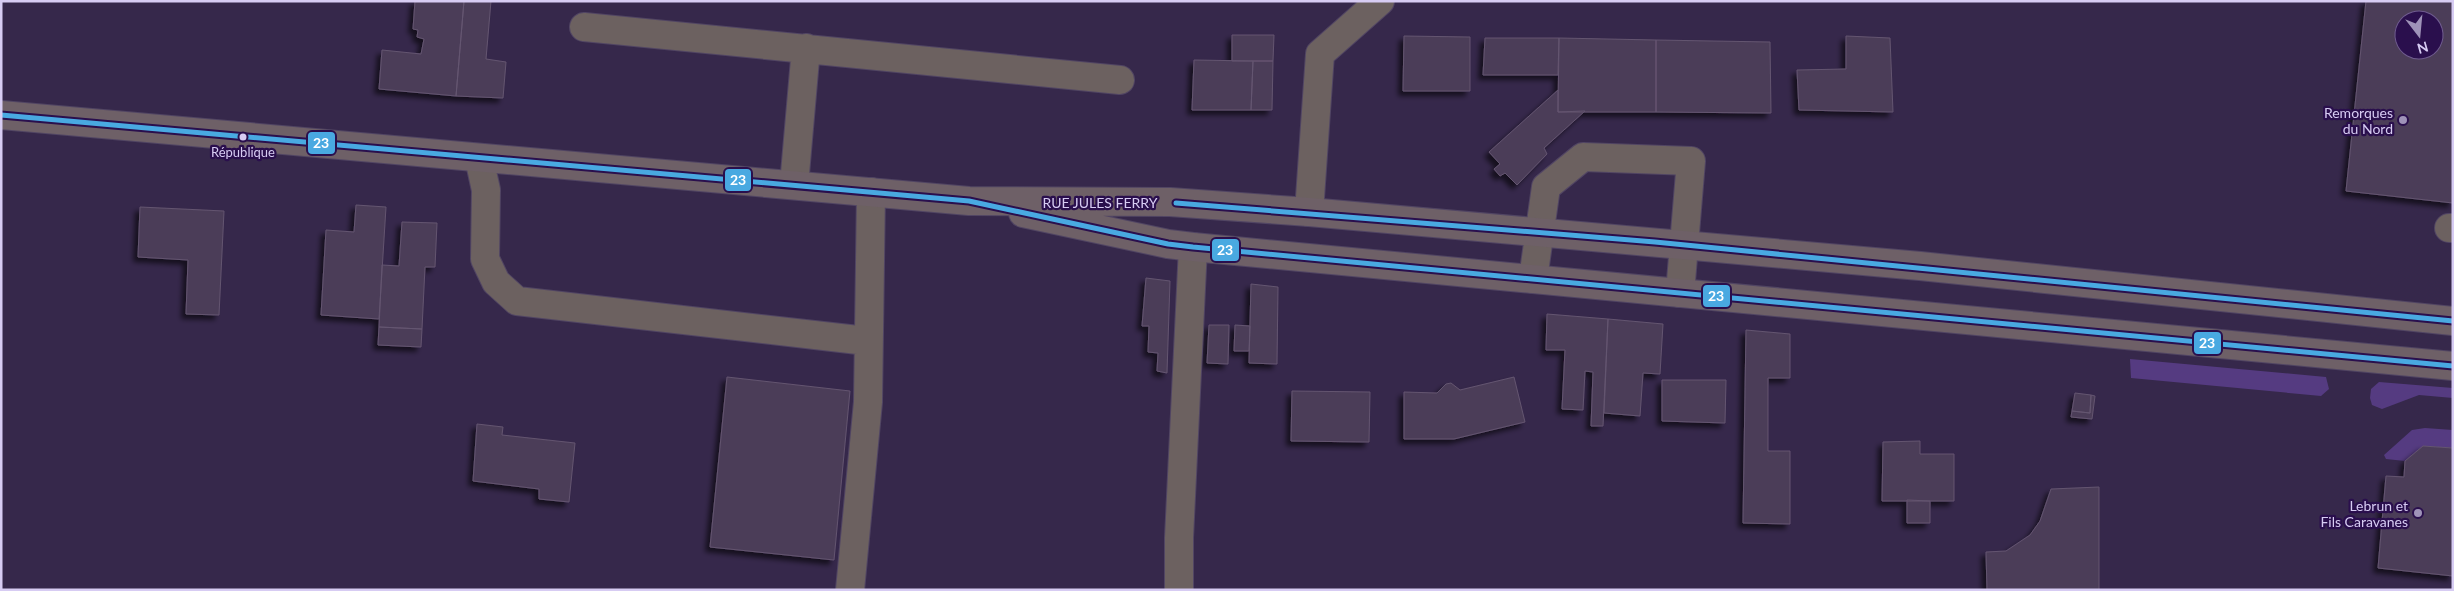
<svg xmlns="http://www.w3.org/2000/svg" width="2454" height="591" viewBox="0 0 2454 591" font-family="Lato,sans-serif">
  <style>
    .green { fill: #553b81 }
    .building { fill: #4c3e59; stroke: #645570; fill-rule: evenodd; filter: url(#shadow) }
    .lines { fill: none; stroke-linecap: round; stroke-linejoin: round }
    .minor-casing { stroke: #514563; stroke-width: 30 }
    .major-casing { stroke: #514563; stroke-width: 30 }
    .minor { stroke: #6c6160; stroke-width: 28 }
    .major { stroke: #6e6067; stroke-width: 28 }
    .bus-1-casing { stroke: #2a0f4d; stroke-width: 9 }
    .bus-1 { stroke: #49a9e1; stroke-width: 5 }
    .poi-dot { fill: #9f93b8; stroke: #2a0f4d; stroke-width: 2 }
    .bus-dot { fill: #d7ccf3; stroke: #2a0f4d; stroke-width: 2 }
    .labels { text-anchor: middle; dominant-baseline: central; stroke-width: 4.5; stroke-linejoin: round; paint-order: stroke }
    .bus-label { font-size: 13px; fill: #d7ccf3; stroke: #2a0f4d }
    .poi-label { font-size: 14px; fill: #d7ccf3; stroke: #2a0f4d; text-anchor: end }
    .street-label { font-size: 14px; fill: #d7ccf3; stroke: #2a0f4d }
    .line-badge { stroke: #2a0f4d; stroke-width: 2 }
    .badge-label { font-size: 14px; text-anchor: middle; font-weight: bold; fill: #fff }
  </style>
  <defs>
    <filter id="shadow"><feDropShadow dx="-4.5" dy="4.5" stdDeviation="2.5" flood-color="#0009"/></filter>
  </defs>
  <rect width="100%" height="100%" fill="#36284b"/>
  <path class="green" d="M2130,359L2326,377L2329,389L2321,396L2131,378Z
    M2379,382L2453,388V398L2419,395L2382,409L2372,405L2370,398L2371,389Z
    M2425,428L2453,430V448L2423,446L2405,461L2386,459L2384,455L2412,430Z"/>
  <path class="building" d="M415,1H464L456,96L379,89L382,50L421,54L424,39L417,37L418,30L413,29Z
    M464,1H491L486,59L506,62L503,98L456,96Z
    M2366,1H2453V203L2346,191ZM2404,20H2434V50H2404Z
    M1232,35H1274L1273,61H1232Z
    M1404,36L1470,37V91H1403Z
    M1846,36L1890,38L1893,112L1799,110L1797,70L1846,69Z
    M1485,38H1559L1558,75H1483Z
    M1559,38L1656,40V112H1558Z
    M1656,40L1770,42L1771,113L1656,112Z
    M1194,60L1253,61L1251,110H1192Z
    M1253,61H1273L1272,110H1251Z
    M1558,90V112L1585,111L1544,148L1547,154L1517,185L1505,173L1500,176L1494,169L1500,164L1489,152Z
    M356,205L386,207L379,319L321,315L326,230L354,232Z
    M140,207L224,211L219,315L186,314L188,260L138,257Z
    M402,222L437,223L435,267H425L422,329L379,327L382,265L399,266Z
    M1146,278L1170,281L1167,373L1157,371L1158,353L1148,352L1149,326H1142Z
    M1251,284L1278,287L1277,364L1249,363Z
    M1547,314L1608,319L1603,426H1591L1593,372L1585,371L1583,410L1562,409L1565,350H1546Z
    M1608,319L1663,324L1660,374L1643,373L1640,416L1604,413Z
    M1209,325H1229L1228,364L1207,363Z
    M1235,325L1250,326L1249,351H1234Z
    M379,327L422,329L421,347L378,345Z
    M1746,330L1790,334V378H1768V451H1790V524L1743,523Z
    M727,377L850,391L834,560L710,547Z
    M1514,377L1525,422L1454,439H1404V392L1437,393L1446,384L1451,383L1460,390Z
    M1662,380H1726L1725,423L1662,421Z
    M1292,391L1370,392L1369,442L1291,441Z
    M2075,393L2091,395L2090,413L2072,411Z
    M2091,395L2095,396L2092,419L2071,417L2072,411L2090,413Z
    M477,424L503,427L502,435L575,443L569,502L539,499V489L473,481Z
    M1920,441V454H1954V501H1882L1883,442Z
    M2423,446L2453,448V576L2378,568L2386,476L2404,477L2405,461Z
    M2099,487V590H1987L1986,552L2006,551L2030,535L2040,521L2051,489Z
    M1907,500L1930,501V523H1907Z"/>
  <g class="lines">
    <g class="minor-casing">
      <path id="minor" d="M584,27L1120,80
        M479,158L486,190L485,259L496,282L517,301L867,341
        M794,185L806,48
        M1309,212L1320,54L1380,1
        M2449,228H2453
        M1533,279L1546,187L1583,157L1691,161L1680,293
        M850,590L868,402L871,192
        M1179,590V538L1193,247"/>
    </g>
    <g class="major-casing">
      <path id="major" d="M1,115L969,201L1170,202L1309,212L1920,266L2453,321
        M1023,213L1168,244L1193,247L2453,366"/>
    </g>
    <use href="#minor" class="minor"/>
    <use href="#major" class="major"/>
    <g class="bus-1-casing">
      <path id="bus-1" d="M1,115L969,201L1168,244L1193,247L2453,366
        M1176,203L1655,242L2453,321"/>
    </g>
    <use href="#bus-1" class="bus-1"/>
  </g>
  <g class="poi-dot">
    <circle cx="2403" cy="120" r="5"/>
    <circle cx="2418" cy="513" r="5"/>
  </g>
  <circle class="bus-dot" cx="243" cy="137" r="4.5"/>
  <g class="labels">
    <g class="bus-label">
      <text x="243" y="152">République</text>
    </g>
    <g class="poi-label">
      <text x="2393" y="112">Remorques<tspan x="2393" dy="16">du Nord</tspan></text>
      <text x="2408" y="505">Lebrun et<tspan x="2408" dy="16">Fils Caravanes</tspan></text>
    </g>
    <g class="street-label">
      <text x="1100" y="202">RUE JULES FERRY</text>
    </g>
  </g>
  <g class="line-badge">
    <rect x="307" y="131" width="29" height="24" rx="5" fill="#49a9e1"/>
    <rect x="724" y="168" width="28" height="24" rx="5" fill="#49a9e1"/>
    <rect x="1211" y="238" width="29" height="24" rx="5" fill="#49a9e1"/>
    <rect x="1702" y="284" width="29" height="24" rx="5" fill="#49a9e1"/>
    <rect x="2193" y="331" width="29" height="24" rx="5" fill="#49a9e1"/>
  </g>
  <g class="badge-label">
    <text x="321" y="148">23</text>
    <text x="738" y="185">23</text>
    <text x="1225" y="255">23</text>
    <text x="1716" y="301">23</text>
    <text x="2207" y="348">23</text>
  </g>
  <rect width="2454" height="591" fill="none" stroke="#d7ccf3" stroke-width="5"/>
  <g transform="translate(2419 35) rotate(164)"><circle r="24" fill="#2a0f4d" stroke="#6f5b8f"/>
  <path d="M0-4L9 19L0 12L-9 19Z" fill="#9f93b8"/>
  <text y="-8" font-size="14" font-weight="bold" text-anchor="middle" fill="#d7ccf3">N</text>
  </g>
</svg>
